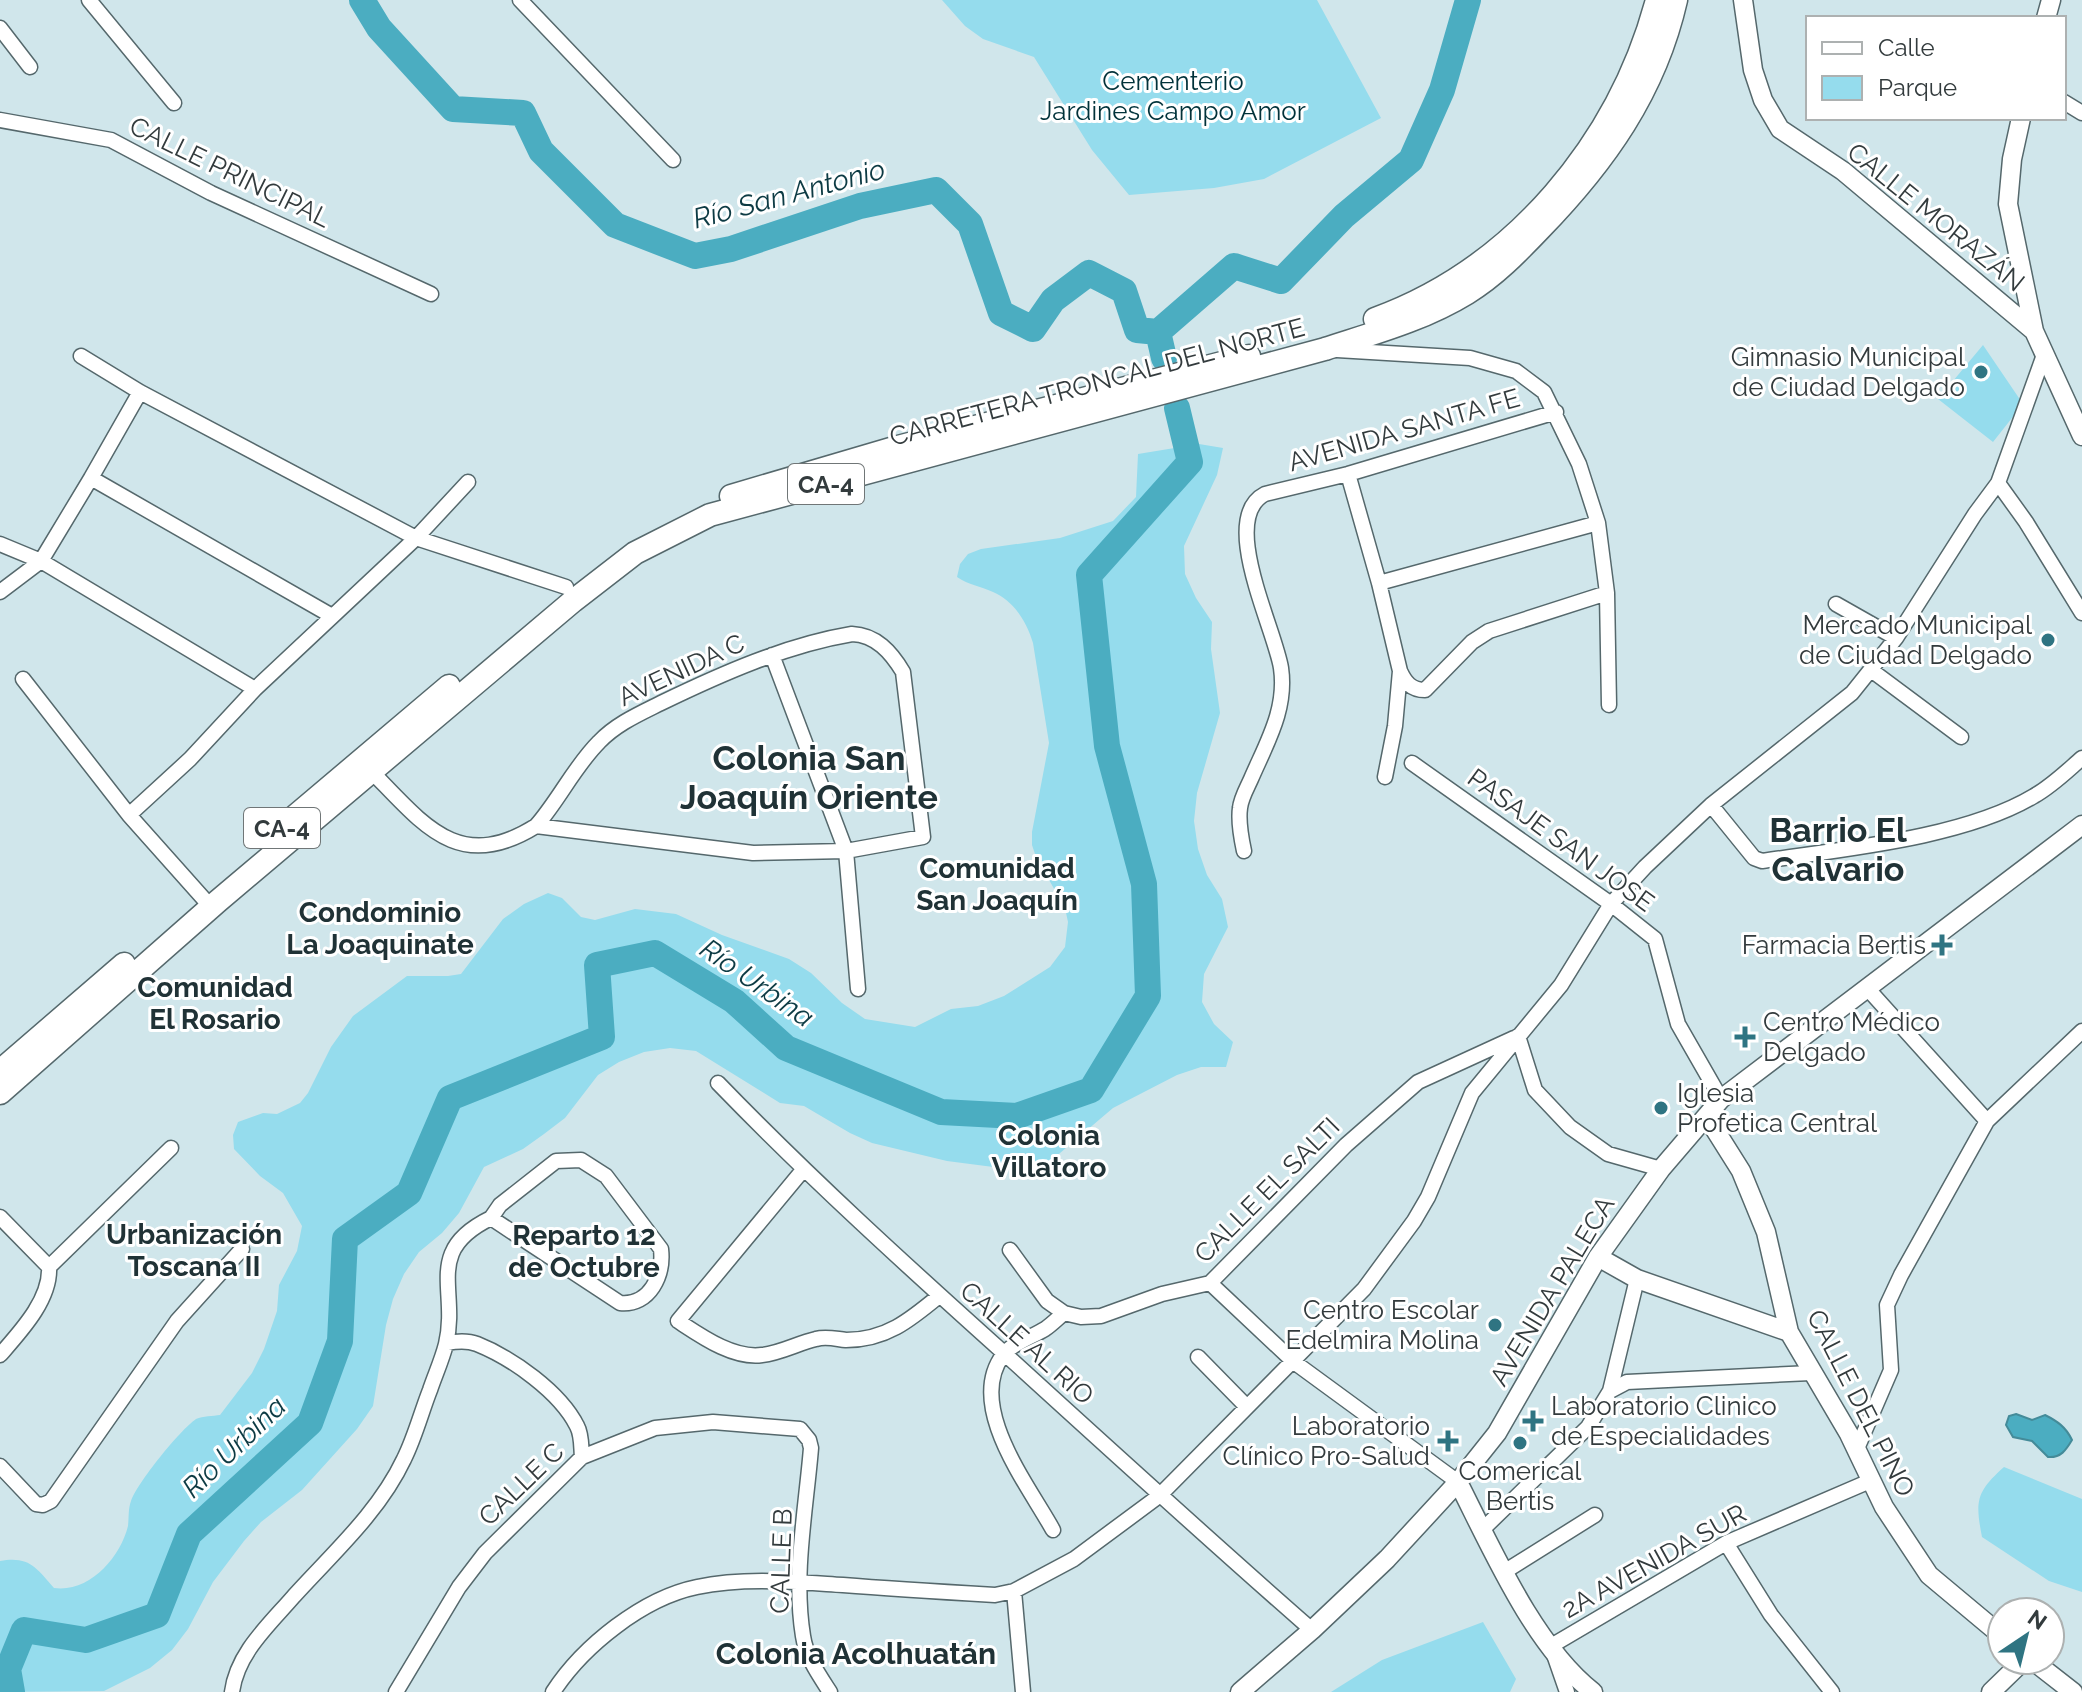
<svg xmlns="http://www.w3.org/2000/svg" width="2082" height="1692" viewBox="0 0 2082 1692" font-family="Raleway,sans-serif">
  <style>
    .green { fill: #95dced }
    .water { fill: #4badc1; stroke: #448b99; stroke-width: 2 }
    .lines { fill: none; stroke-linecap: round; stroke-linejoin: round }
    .river { stroke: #4badc1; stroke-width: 26 }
    .street-casing { stroke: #55686c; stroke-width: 17 }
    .secondary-casing { stroke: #55686c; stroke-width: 21 }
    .primary-casing { stroke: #55686c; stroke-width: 25 }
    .street { stroke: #fff; stroke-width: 14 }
    .secondary { stroke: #fff; stroke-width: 18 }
    .primary { stroke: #fff; stroke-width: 22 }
    .poi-dot { fill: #2f7482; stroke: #fff; stroke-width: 3 }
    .labels { text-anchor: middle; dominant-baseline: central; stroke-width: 6; stroke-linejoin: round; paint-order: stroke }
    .shield { fill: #fff; stroke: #707677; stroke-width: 2 }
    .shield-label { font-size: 24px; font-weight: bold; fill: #333b3d }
    .park-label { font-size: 26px; fill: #01323a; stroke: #fff }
    .street-label { font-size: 26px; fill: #333b3d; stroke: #fff }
    .poi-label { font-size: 26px; fill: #333b3d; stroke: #fff; text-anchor: end }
    .water-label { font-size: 28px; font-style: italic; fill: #0d3b44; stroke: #fff }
    .neighbourhood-label { font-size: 28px; font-weight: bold; fill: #203236; stroke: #fff }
    .quarter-label { font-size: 30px; font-weight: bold; fill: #203236; stroke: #fff }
    .district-label { font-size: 34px; font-weight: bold; fill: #203236; stroke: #fff }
  </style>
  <rect width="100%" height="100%" fill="#d0e6eb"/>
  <path class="green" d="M942,0H1317L1381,118L1264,179L1214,188L1129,195L1092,150L1034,57L983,39L965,26Z
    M1983,345L2023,404L1993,442L1938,399Z
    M1199,444L1223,448L1217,475L1184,546L1185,574L1196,598L1212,622L1211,649L1220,713L1197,793L1194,821L1198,849L1207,875L1222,899L1228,927L1204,974L1202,1002L1214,1024L1233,1042L1226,1067H1201L1177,1075L1113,1108L1053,1159L1027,1168H1001L947,1161L872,1143L850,1133L804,1106L780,1103L696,1051L670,1048L644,1052L619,1062L598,1075L565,1118L544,1134L523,1149L484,1167L459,1213L442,1233L419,1252L404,1274L393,1299L386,1325L373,1406L357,1429L302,1490L261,1522L244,1541L213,1582L188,1629L172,1650L150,1668L104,1691L0,1692V1561C30,1556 36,1568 54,1588C89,1593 120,1558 128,1526C129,1518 128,1509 131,1501C137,1483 180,1430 196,1419C203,1416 213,1416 220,1415L252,1373L264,1349L277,1311L279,1285L297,1251L302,1226L283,1193L260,1176L234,1149L233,1135L238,1122L263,1113L277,1114L300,1103L308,1093L331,1047L353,1016L407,976H448L461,974L503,919L524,904L548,893L562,898L581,917L595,920L635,909L676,914L722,935L789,959L811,973L842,1003L865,1019L915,1027L951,1009L978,1006L1004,996L1050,967L1065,947L1068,922L1065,908L1036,857L1032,845V832L1049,743L1033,643C1027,622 1014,601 993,592C980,586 969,585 957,577L960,564L968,554L981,549L1060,538L1113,521L1136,497L1138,454Z
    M2004,1467L2082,1499V1592L2049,1581L1982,1537C1975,1501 1976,1492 2004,1467Z
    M1483,1622L1516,1679L1510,1692H1331L1382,1660Z"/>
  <path class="water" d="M2016,1414L2032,1420L2045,1415C2057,1421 2066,1427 2072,1440C2066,1450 2061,1458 2048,1457L2032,1441L2013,1437L2006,1425L2009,1416Z"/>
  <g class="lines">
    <path class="river" d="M362,0L379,28L453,109L523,113L541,151L615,225L695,256L731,249L860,206L936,190L970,224L1001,313L1033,329L1053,300L1089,273L1124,291L1137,330L1158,332
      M1158,332L1234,266L1281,281L1344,216L1411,160L1442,90L1468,0
      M1158,332L1164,358
      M12,1692L8,1669L24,1630L86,1640L157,1615L189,1534L310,1423L340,1341L345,1239L409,1193L450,1098L602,1037L597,965L655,953L734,1001L786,1048L941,1112L1017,1116L1091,1090L1148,996L1144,884L1107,746L1089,575L1190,462L1177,408"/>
    <g class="street-casing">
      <path id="street" d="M89,0L174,103
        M520,0L673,160
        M0,28L30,67
        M2064,102L2082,113
        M0,120L111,140L211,193L431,294
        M1337,350L1470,358L1516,371L1544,392L1579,464L1598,523L1607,593L1609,705
        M81,356L140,392L416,538L566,587
        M1348,474L1379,583L1400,671C1405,682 1411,690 1425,690L1472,642L1489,631L1607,593
        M91,478L332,616
        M1998,483L2026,522L2082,613
        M0,544L41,561L255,689
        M1379,583L1598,523
        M0,592L41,561L91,478L140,392
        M1836,604L1896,638
        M772,655L846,851L858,989
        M1871,670L1961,737
        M23,679L129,815L211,907
        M1412,763L1611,904L1655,939L1678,1024L1721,1099
        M372,772C424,825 459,874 536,826L753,853L846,851L923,837L903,672C891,652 876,635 852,634C786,645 721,674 661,703C639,714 616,724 599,742C574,767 559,800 536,826
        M1385,777L1395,726L1400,671
        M1711,805L1754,858L1762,861C1843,849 1964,838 2034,796C2052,786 2067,771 2082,758
        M129,815L190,759L255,689L416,538L468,482
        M1244,851C1241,837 1238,822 1240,808C1241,798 1247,788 1251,779C1267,742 1287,709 1281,668C1275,629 1218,518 1265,494L1348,474L1556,412
        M1867,988L1987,1121
        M1518,1036L1535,1090L1570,1127L1608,1154L1661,1169
        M718,1083C810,1178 907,1266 1005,1354C1107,1447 1208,1539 1312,1630
        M803,1170L678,1321C701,1336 733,1359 762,1355C781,1353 798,1343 816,1339C826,1336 836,1339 846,1340C886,1340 910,1320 939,1296
        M0,1217L49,1267C51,1299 21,1331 0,1355
        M1010,1250L1047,1301L1064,1313L1081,1317L1101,1316L1162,1294L1210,1283L1346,1145L1418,1082L1514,1038
        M49,1267L171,1148
        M1210,1283L1294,1362L1458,1482
        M447,1343C457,1341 467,1340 477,1344C512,1358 560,1392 577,1426C582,1435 581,1447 582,1457
        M1198,1357L1247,1407
        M1610,1391L1627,1382L1811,1373
        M1856,1451L1891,1370L1887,1305L1901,1275L1987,1121L2082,1031
        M0,1466L36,1504L43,1505L51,1501L177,1321L242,1249
        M1053,1530C1029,1486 965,1406 1003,1355C1011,1344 1032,1337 1045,1329C1051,1325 1057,1319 1064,1313
        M1482,1530L1588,1427L1610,1391L1637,1279
        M1726,1543L1771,1615L1832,1692
        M1504,1572L1595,1515
        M1014,1591L1023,1692
        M232,1692C237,1653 269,1625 294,1596C333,1553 379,1512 404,1459C415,1437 421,1413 430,1390C435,1375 442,1360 446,1344C459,1289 423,1251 491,1218L620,1303C650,1306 664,1275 661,1249L606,1176L581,1160L556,1161L500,1205L491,1218
        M396,1692L459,1587L485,1553L582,1457L655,1428L713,1422L800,1429L809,1440L811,1448C806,1509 793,1575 803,1636C806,1657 819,1675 830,1692
        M553,1692C583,1646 643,1598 697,1587C745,1577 795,1582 843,1585C893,1589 944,1592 995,1595L1014,1591L1074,1559L1159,1496L1364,1289L1414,1221L1428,1197L1472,1093L1561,985L1611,904L1645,867L1711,805L1852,693L1896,638L1975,514L1998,483L2045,352
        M1567,1692L1551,1646L1726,1543L1870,1481"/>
    </g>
    <g class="secondary-casing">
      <path id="secondary" d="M1743,0L1753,70L1763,100L1780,129L1843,171L2034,331L2082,436
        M2046,18L2051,0
        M2021,118L2012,159L2008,204L2034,331
        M1707,1117L1741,1171L1766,1232L1789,1332L1849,1434L1884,1507L1929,1575L2002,1636
        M1598,1257L1637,1279L1789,1332
        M1458,1482C1492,1549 1534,1646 1593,1692
        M2032,1660L2073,1692
        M1240,1692L1312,1630L1387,1559L1458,1482L1497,1433L1598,1257L1661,1169L1721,1099L2082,825
        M1991,1692L2024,1660"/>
    </g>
    <g class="primary-casing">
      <path id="primary" d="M1375,319C1515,268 1619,142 1657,0
        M731,496L894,448L1249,356
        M274,834L449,686
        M0,1071L124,964
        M0,1093L218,901L573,601L635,553L710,515L1325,349C1374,333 1423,320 1467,293C1495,276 1518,252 1540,229C1605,162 1655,92 1676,0"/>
    </g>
    <use href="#street" class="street"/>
    <use href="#secondary" class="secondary"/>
    <use href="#primary" class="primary"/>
  </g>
  <g class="poi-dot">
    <circle cx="1981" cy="372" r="8"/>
    <circle cx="2048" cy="640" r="8"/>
    <path d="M1938 933h8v8h8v8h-8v8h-8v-8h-8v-8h8z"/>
    <path d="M1741 1025h8v8h8v8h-8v8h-8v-8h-8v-8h8z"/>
    <circle cx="1661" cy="1108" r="8"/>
    <circle cx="1495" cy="1325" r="8"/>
    <path d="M1529 1409h8v8h8v8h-8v8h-8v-8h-8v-8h8z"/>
    <path d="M1444 1429h8v8h8v8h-8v8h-8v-8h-8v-8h8z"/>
    <circle cx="1520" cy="1443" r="8"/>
  </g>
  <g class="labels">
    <g class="shield">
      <rect x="788" y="464" width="76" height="40" rx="6"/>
      <rect x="244" y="808" width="76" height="40" rx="6"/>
    </g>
    <g class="shield-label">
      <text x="826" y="484">CA-4</text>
      <text x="282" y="828">CA-4</text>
    </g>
    <g class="park-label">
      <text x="1173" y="81">Cementerio<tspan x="1173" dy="30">Jardines Campo Amor</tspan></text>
    </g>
    <g class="street-label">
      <text transform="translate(230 172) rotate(26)">CALLE PRINCIPAL</text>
      <text transform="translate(1936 217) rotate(39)">CALLE MORAZÁN</text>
      <text transform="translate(1097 382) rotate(-15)">CARRETERA TRONCAL DEL NORTE</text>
      <text transform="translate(1404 430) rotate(-16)">AVENIDA SANTA FE</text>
      <text transform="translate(681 670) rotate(-25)">AVENIDA C</text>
      <text transform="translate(1561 840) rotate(36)">PASAJE SAN JOSE</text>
      <text transform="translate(1267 1190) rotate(-45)">CALLE EL SALTI</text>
      <text transform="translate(1552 1291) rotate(-59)">AVENIDA PALECA</text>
      <text transform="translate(1027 1343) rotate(42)">CALLE AL RIO</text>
      <text transform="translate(1861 1403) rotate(63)">CALLE DEL PINO</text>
      <text transform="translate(521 1484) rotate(-44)">CALLE C</text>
      <text transform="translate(781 1561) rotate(-88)">CALLE B</text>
      <text transform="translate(1654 1561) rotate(-29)">2A AVENIDA SUR</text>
    </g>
    <g class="poi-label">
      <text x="1965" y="357">Gimnasio Municipal<tspan x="1965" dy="30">de Ciudad Delgado</tspan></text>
      <text x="2032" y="625">Mercado Municipal<tspan x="2032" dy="30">de Ciudad Delgado</tspan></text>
      <text x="1926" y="945">Farmacia Bertis</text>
      <text x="1763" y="1022" text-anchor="start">Centro Médico<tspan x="1763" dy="30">Delgado</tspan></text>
      <text x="1677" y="1093" text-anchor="start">Iglesia<tspan x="1677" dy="30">Profetica Central</tspan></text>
      <text x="1479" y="1310">Centro Escolar<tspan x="1479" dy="30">Edelmira Molina</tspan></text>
      <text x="1551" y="1406" text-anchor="start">Laboratorio Clinico<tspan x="1551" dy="30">de Especialidades</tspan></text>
      <text x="1430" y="1426">Laboratorio<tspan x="1430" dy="30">Clínico Pro-Salud</tspan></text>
      <text x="1520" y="1471" text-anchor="middle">Comerical<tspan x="1520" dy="30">Bertis</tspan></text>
    </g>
    <g class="water-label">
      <text transform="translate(789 194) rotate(-15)">Río San Antonio</text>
      <text transform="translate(757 983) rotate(35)">Río Urbina</text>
      <text transform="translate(234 1447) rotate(-44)">Río Urbina</text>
    </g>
    <g class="neighbourhood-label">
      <text x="997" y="868">Comunidad<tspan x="997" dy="32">San Joaquín</tspan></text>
      <text x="380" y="912">Condominio<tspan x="380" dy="32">La Joaquinate</tspan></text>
      <text x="215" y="987">Comunidad<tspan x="215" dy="32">El Rosario</tspan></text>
      <text x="1049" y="1135">Colonia<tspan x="1049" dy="32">Villatoro</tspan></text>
      <text x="194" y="1234">Urbanización<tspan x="194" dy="32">Toscana II</tspan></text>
      <text x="584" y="1235">Reparto 12<tspan x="584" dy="32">de Octubre</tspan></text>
    </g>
    <g class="quarter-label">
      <text x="856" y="1653">Colonia Acolhuatán</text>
    </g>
    <g class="district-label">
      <text x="809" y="758">Colonia San<tspan x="809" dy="39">Joaquín Oriente</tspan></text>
      <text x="1838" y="830">Barrio El<tspan x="1838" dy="39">Calvario</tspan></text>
    </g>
  </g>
  <rect x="1806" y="16" width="260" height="104" fill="#ffffff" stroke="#adb1b1" stroke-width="2"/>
  <rect x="1822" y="42" width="40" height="12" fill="#ffffff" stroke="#adb1b1" stroke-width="2"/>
  <text x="1878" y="56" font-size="24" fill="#333b3d">Calle</text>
  <rect x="1822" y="76" width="40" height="24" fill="#95dced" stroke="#adb1b1" stroke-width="2"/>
  <text x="1878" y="96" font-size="24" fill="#333b3d">Parque</text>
  <g transform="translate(2026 1636) rotate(35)"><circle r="38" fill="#ffffff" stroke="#adb1b1" stroke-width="2"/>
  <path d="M0-6L14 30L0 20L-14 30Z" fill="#2f7482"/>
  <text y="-12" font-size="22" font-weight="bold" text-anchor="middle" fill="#333b3d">N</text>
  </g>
</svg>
